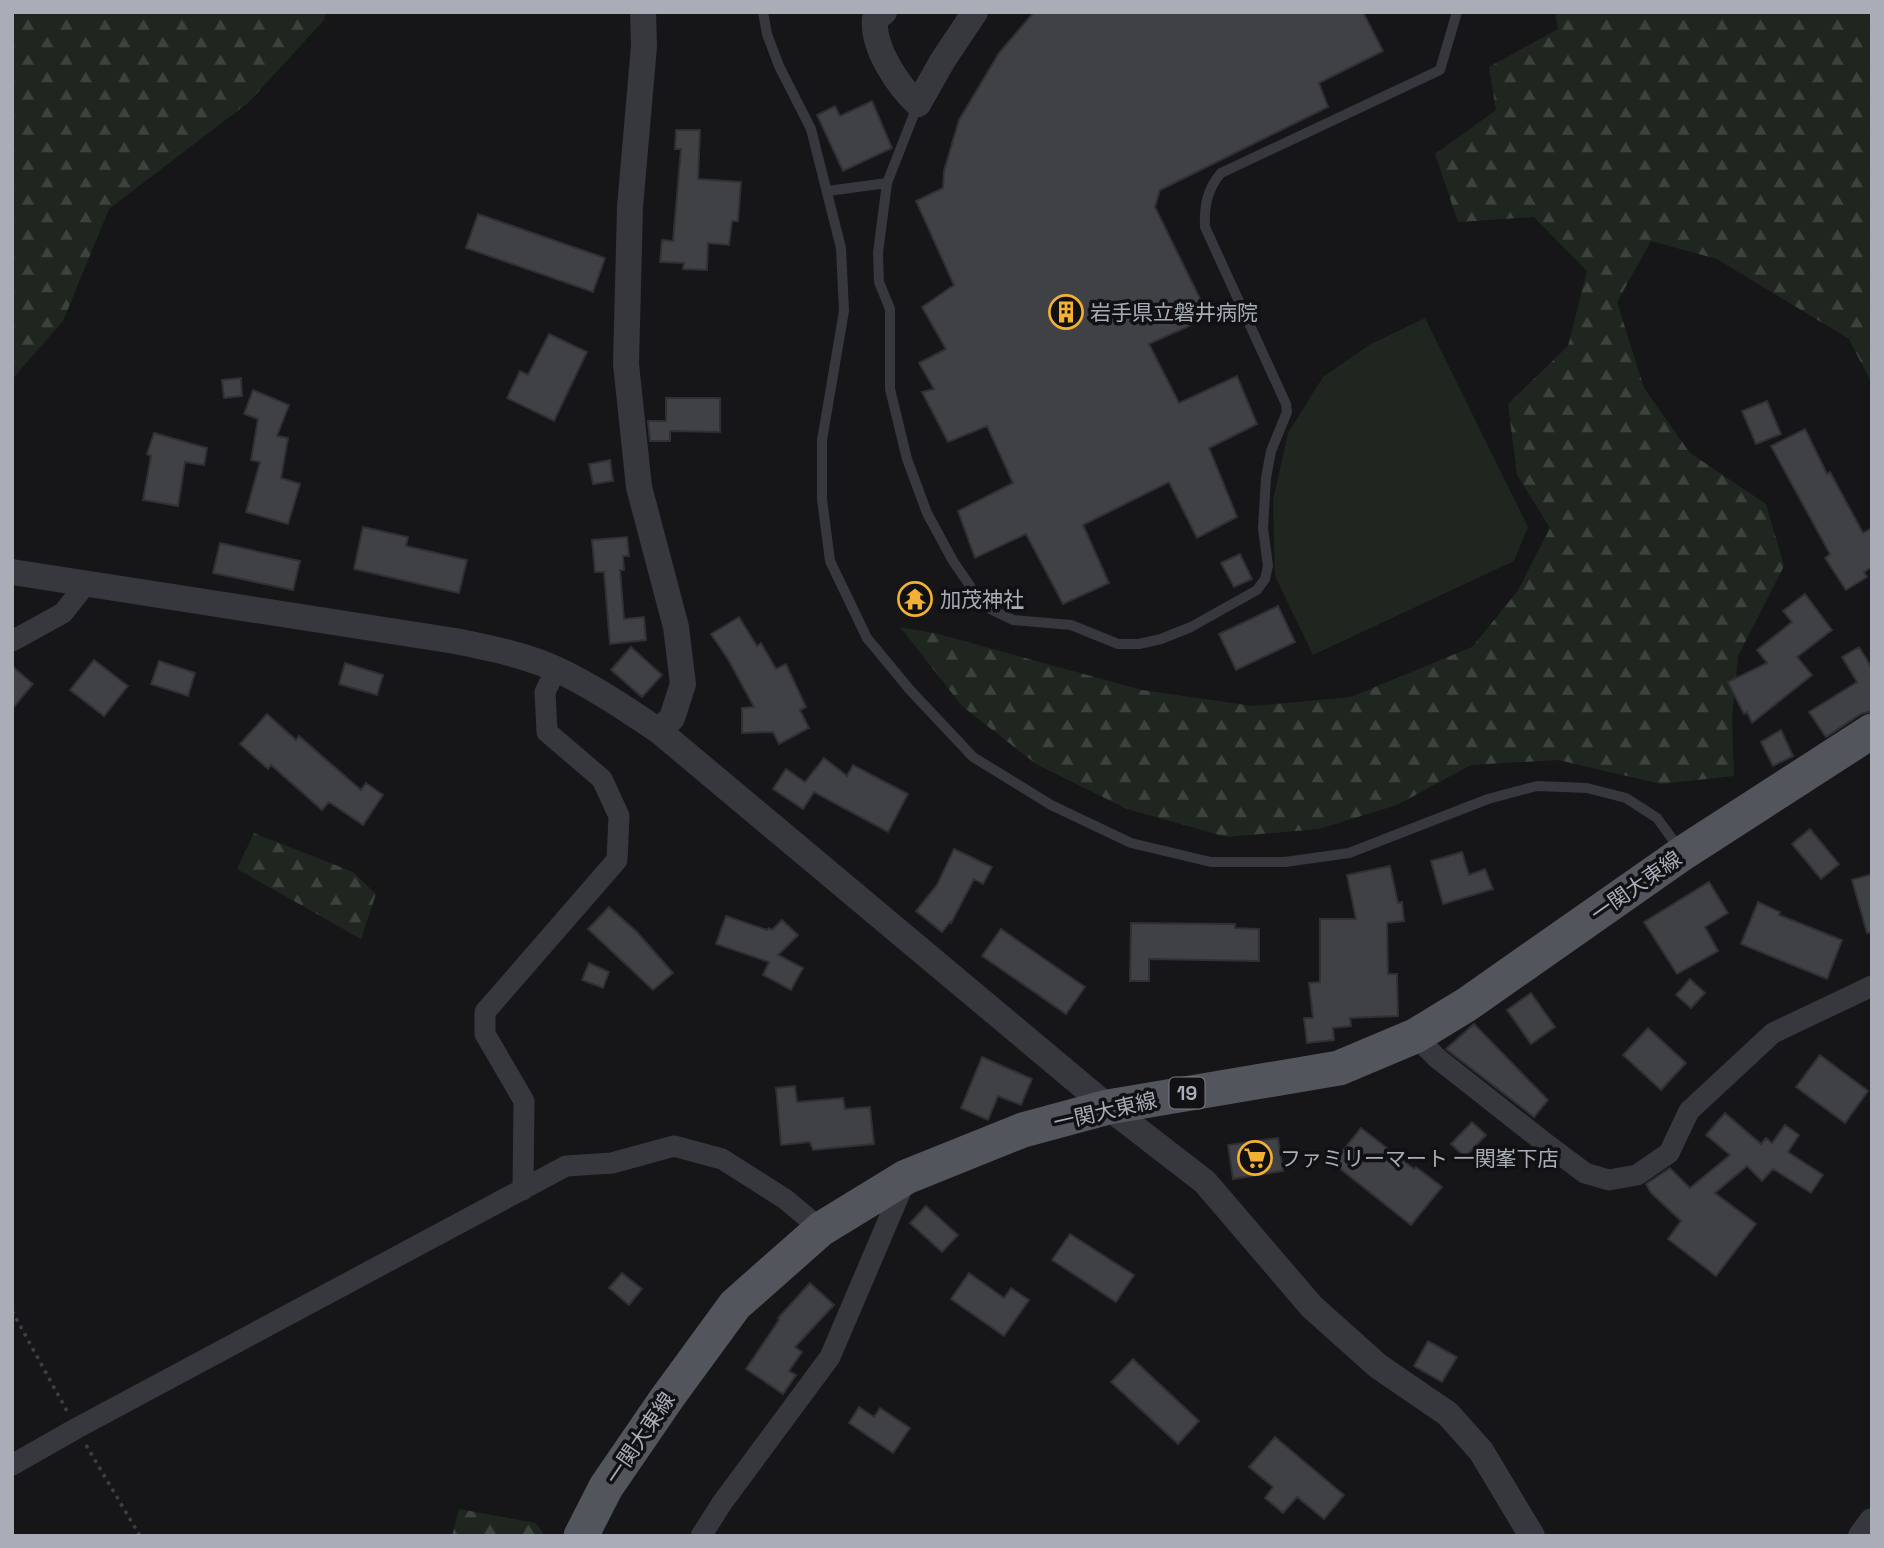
<svg xmlns="http://www.w3.org/2000/svg" width="1884" height="1548" viewBox="0 0 1884 1548" font-family="'Space Grotesk','Noto Sans JP',sans-serif">
  <style>
    .forest { fill: url(#forest-firs) }
    .pitch { fill: #1e261f }
    .building { fill: #404145; stroke: #303034; stroke-width: 2 }
    .lines { fill: none; stroke-linecap: round; stroke-linejoin: round }
    .path { stroke: #3d3f44; stroke-width: 3.5; stroke-dasharray: 3.5 5; stroke-linecap: butt }
    .service { stroke: #37383d; stroke-width: 10 }
    .minor { stroke: #37383d; stroke-width: 21 }
    .tertiary { stroke: #37383d; stroke-width: 26 }
    .primary { stroke: #53555c; stroke-width: 35 }
    .labels { text-anchor: middle; dominant-baseline: central; stroke-width: 7; stroke-linejoin: round; paint-order: stroke }
    .shield { fill: #111113; stroke: #7b7e86; stroke-width: 2 }
    .shield-label { font-size: 19px; font-weight: bold; fill: #a8adb8 }
    .poi-label { font-size: 21px; fill: #a8adb8; stroke: #111113; text-anchor: start }
    .street-label { font-size: 21px; fill: #a8adb8; stroke: #111113 }
  </style>
  <defs>
    <pattern id="forest-firs" width="22" height="20" patternUnits="userSpaceOnUse" patternTransform="scale(1.75)"><rect width="22" height="20" fill="#1e261f"/><path d="M5 1l3.5 6h-7zM16 11l3.5 6h-7z" fill="#3c433d"/></pattern>
  </defs>
  <rect width="100%" height="100%" fill="#161618"/>
  <path class="forest" d="M12,12H326L324,20L249,102L109,209L63,321L12,379Z
    M1555,12H1872V384L1849,339L1717,259L1651,241L1617,302L1644,388L1690,453L1766,504L1784,566L1738,656L1732,718L1734,776L1661,784L1558,760L1471,765L1397,805L1319,829L1227,837L1127,809L1036,764L962,706L900,627L938,634L1142,690L1253,706L1351,697L1472,647L1517,592L1550,528L1517,475L1508,404L1568,346L1587,271L1534,217L1458,222L1435,154L1496,110L1489,67L1558,29Z
    M254,833L353,872L376,894L361,939L237,869Z
    M459,1509L536,1523L545,1536H452Z"/>
  <path class="pitch" d="M1425,318L1528,527L1514,561L1313,655L1275,576L1273,500L1288,433L1323,377L1369,345Z"/>
  <path class="building" d="M1034,12H1363L1383,51L1319,83L1328,107L1160,190L1155,207L1209,317L1149,344L1179,403L1237,376L1257,424L1209,448L1237,517L1197,538L1169,482L1083,525L1109,583L1063,604L1026,534L975,558L958,511L1013,483L987,426L948,442L922,392L934,389L919,363L946,349L922,307L954,285L916,201L943,188L944,171L959,120L999,53Z
    M872,101L892,148L843,171L817,115L835,106L840,116Z
    M676,130H700L698,179L741,182L738,221H732L729,245L708,243L707,270L683,269L684,263L660,262L662,240L673,241L681,149H675Z
    M478,214L605,258L593,292L466,248Z
    M549,334L587,352L554,421L507,398L520,371L528,375Z
    M241,378L242,396L224,398L222,380Z
    M253,390L289,405L277,436L288,438L281,478L300,484L288,524L246,512L260,462L251,460L258,419L244,414Z
    M666,398H720V432L670,431V441H650L648,421H666Z
    M1767,401L1781,434L1756,444L1742,411Z
    M1805,429L1827,474L1830,472L1863,533L1872,528V567L1864,572L1867,577L1846,590L1825,558L1830,554L1771,446Z
    M154,433L207,448L204,465L185,462L178,506L143,500L151,456L147,454Z
    M610,460L613,481L593,484L589,464Z
    M363,527L408,537L406,546L467,560L459,593L354,569Z
    M627,537L629,556H623L624,570H620L624,619L644,617L646,640L610,644L604,572H595L592,540Z
    M220,543L300,561L293,590L213,573Z
    M1240,554L1252,579L1234,587L1221,563Z
    M1805,594L1832,630L1797,657L1812,675L1752,723L1747,712L1744,714L1728,682L1767,663L1757,650L1792,622L1783,611Z
    M1278,606L1295,642L1236,670L1219,634Z
    M739,617L757,646L761,643L776,669L786,664L806,707L800,710L809,728L779,744L773,732L742,733V708L754,707L729,661L711,634Z
    M631,647L662,675L642,697L611,670Z
    M1859,647L1872,668V711L1861,714L1826,737L1809,712L1857,682L1842,657Z
    M94,660L128,686L104,716L70,690Z
    M159,661L195,673L188,696L151,684Z
    M345,663L383,675L377,695L339,684Z
    M12,666L33,684L12,709Z
    M267,714L296,740L299,736L361,790L366,783L383,795L363,825L329,802L322,810L271,765L268,769L240,744Z
    M1781,730L1793,756L1773,766L1761,742Z
    M824,758L847,776L853,765L908,794L888,832L814,792L803,809L773,789L786,769L805,782Z
    M1810,829L1839,864L1821,879L1792,844Z
    M954,849L992,867L983,884L974,879L951,923L950,922L942,932L916,911L937,885Z
    M1462,852L1469,875L1485,869L1493,889L1443,904L1431,861Z
    M1390,866L1398,903L1402,902L1404,921L1387,923L1388,974H1397L1398,1016L1350,1018L1351,1026L1333,1028L1334,1040L1307,1043L1304,1018H1313L1309,983L1320,982V919H1356L1347,875Z
    M1872,874V932L1867,933L1852,880Z
    M1709,882L1728,913L1705,927L1718,951L1677,974L1644,922Z
    M1758,902L1780,912L1779,915L1842,940L1827,979L1741,944Z
    M609,907L637,932L673,973L653,990L588,929Z
    M726,916L767,930L769,928L772,930L782,920L798,935L778,955L803,968L791,990L763,975L769,962L716,944Z
    M1131,923L1235,924V928L1259,929V961L1149,959V981H1130Z
    M1001,929L1085,987L1066,1014L982,956Z
    M589,963L609,972L603,988L582,980Z
    M1690,979L1705,993L1691,1008L1676,995Z
    M1531,993L1555,1027L1531,1044L1507,1010Z
    M1474,1024L1548,1100L1534,1117L1446,1049Z
    M1648,1028L1686,1063L1661,1090L1623,1055Z
    M1820,1055L1868,1091L1845,1123L1796,1087Z
    M982,1057L1032,1079L1021,1105L998,1096L988,1120L961,1108Z
    M795,1086L797,1102L843,1098L845,1109L870,1107L874,1144L813,1150L810,1142L781,1145L776,1088Z
    M1725,1113L1761,1144L1766,1138L1772,1143L1785,1125L1799,1135L1788,1152L1823,1175L1811,1193L1773,1169L1762,1181L1747,1166L1715,1193L1756,1224L1716,1276L1668,1239L1681,1221L1651,1193L1646,1184L1670,1168L1690,1188L1730,1155L1706,1135Z
    M1472,1122L1486,1135L1465,1157L1451,1144Z
    M1361,1128L1414,1169L1416,1167L1442,1187L1411,1225L1333,1163Z
    M1278,1138L1283,1171L1233,1179L1228,1145Z
    M926,1206L958,1235L942,1252L910,1223Z
    M1070,1234L1134,1275L1116,1302L1052,1260Z
    M622,1273L642,1289L629,1305L609,1288Z
    M969,1273L1004,1298L1011,1288L1029,1300L1004,1336L951,1299Z
    M810,1283L834,1305L795,1347L802,1352L789,1371L796,1375L783,1394L746,1369L779,1320L778,1318Z
    M1428,1341L1457,1357L1442,1382L1414,1366Z
    M1133,1359L1199,1421L1178,1444L1111,1382Z
    M859,1407L874,1417L880,1408L910,1428L893,1453L849,1423Z
    M1275,1437L1344,1495L1324,1519L1297,1497L1283,1513L1265,1498L1273,1487L1249,1467Z"/>
  <g class="lines">
    <path class="path" d="M12,1311L67,1411
      M86,1445L140,1536"/>
    <path class="service" d="M763,12L767,34L779,66L811,129L841,248L844,311L822,440V499L830,561L867,638L910,690L973,757L1051,805L1131,843L1211,862H1285L1349,853L1488,799L1537,786L1587,788L1626,798L1657,818L1681,851
      M918,104L887,183L878,253L879,282L890,309V389L907,459L927,513L953,561L979,599L988,608L1013,620L1071,625L1118,644H1139L1161,639L1191,627L1257,590L1265,579L1268,566L1263,528L1266,478L1271,451L1287,412L1286,404L1205,227C1204,207 1207,189 1221,173L1440,70L1457,12
      M828,191L887,183"/>
    <path class="minor" d="M12,641L63,613L86,584
      M1415,1036L1437,1058L1545,1143L1585,1173L1609,1180L1637,1175L1669,1153L1689,1111L1773,1033L1872,986
      M523,1190L524,1101L485,1034V1012L617,860L619,816L602,779L547,732L545,692L556,669
      M12,1465L77,1428L566,1166L612,1163L674,1146L722,1159L785,1199L821,1229
      M701,1536L722,1503L830,1357L906,1179"/>
    <path class="tertiary" d="M643,12L644,46L630,207L626,364L639,487L676,627L683,684L672,718L659,731
      M884,12L875,19C872,47 898,86 918,104L943,60L975,12
      M12,572L455,641C489,648 526,655 558,670C594,687 626,709 659,731L1108,1107L1205,1182L1312,1307L1378,1366L1448,1414L1481,1451L1532,1536
      M1861,1536L1872,1521"/>
    <path class="primary" d="M581,1536L606,1487L667,1398L735,1305L821,1229L906,1177L1023,1130L1108,1107L1339,1068L1415,1036L1466,1005L1683,853L1872,731"/>
  </g>
  <defs>
    <g id="building-ring" transform="scale(1.75)"><circle r="9.5" fill="#111113" stroke="#f2b134" stroke-width="1.5"/><path d="M-4-6H4V6H1V3H-1V6H-4ZM-2.5-4.3h1.7v1.8h-1.7ZM.8-4.3h1.7v1.8H.8ZM-2.5-1h1.7V.8h-1.7ZM.8-1h1.7V.8H.8Z" fill="#f2b134"/></g>
    <g id="temple-ring" transform="scale(1.75)"><circle r="9.5" fill="#111113" stroke="#f2b134" stroke-width="1.5"/><path d="M0-6L5-2H3V0L6.5 2.5H4V6H1.5V3h-3V6H-4V2.5H-6.5L-3 0V-2H-5Z" fill="#f2b134"/></g>
    <g id="supermarket-ring" transform="scale(1.75)"><circle r="9.5" fill="#111113" stroke="#f2b134" stroke-width="1.5"/><path d="M-6-5.5h2.5l.6 2H6L4.5 2H-2.5L-4.4-4H-6ZM-1.5 3.2a1.3 1.3 0 1 0 .1 0ZM3 3.2a1.3 1.3 0 1 0 .1 0Z" fill="#f2b134"/></g>
  </defs>
  <g fill-rule="evenodd">
    <use href="#building-ring" x="1066" y="312"/>
    <use href="#temple-ring" x="915" y="599"/>
    <use href="#supermarket-ring" x="1255" y="1158"/>
  </g>
  <g class="labels">
    <rect class="shield" x="1169.5" y="1077.5" width="35" height="31" rx="5"/>
    <g class="shield-label">
      <text x="1187" y="1093">19</text>
    </g>
    <g class="poi-label">
      <text x="1090" y="312">岩手県立磐井病院</text>
      <text x="940" y="599">加茂神社</text>
      <text x="1280" y="1158">ファミリーマート 一関峯下店</text>
    </g>
    <g class="street-label">
      <text transform="translate(1636 886) rotate(-35)">一関大東線</text>
      <text transform="translate(1105 1111) rotate(-13)">一関大東線</text>
      <text transform="translate(640 1438) rotate(-56)">一関大東線</text>
    </g>
  </g>
  <rect width="1884" height="1548" fill="none" stroke="#a8adb8" stroke-width="28"/>
</svg>
